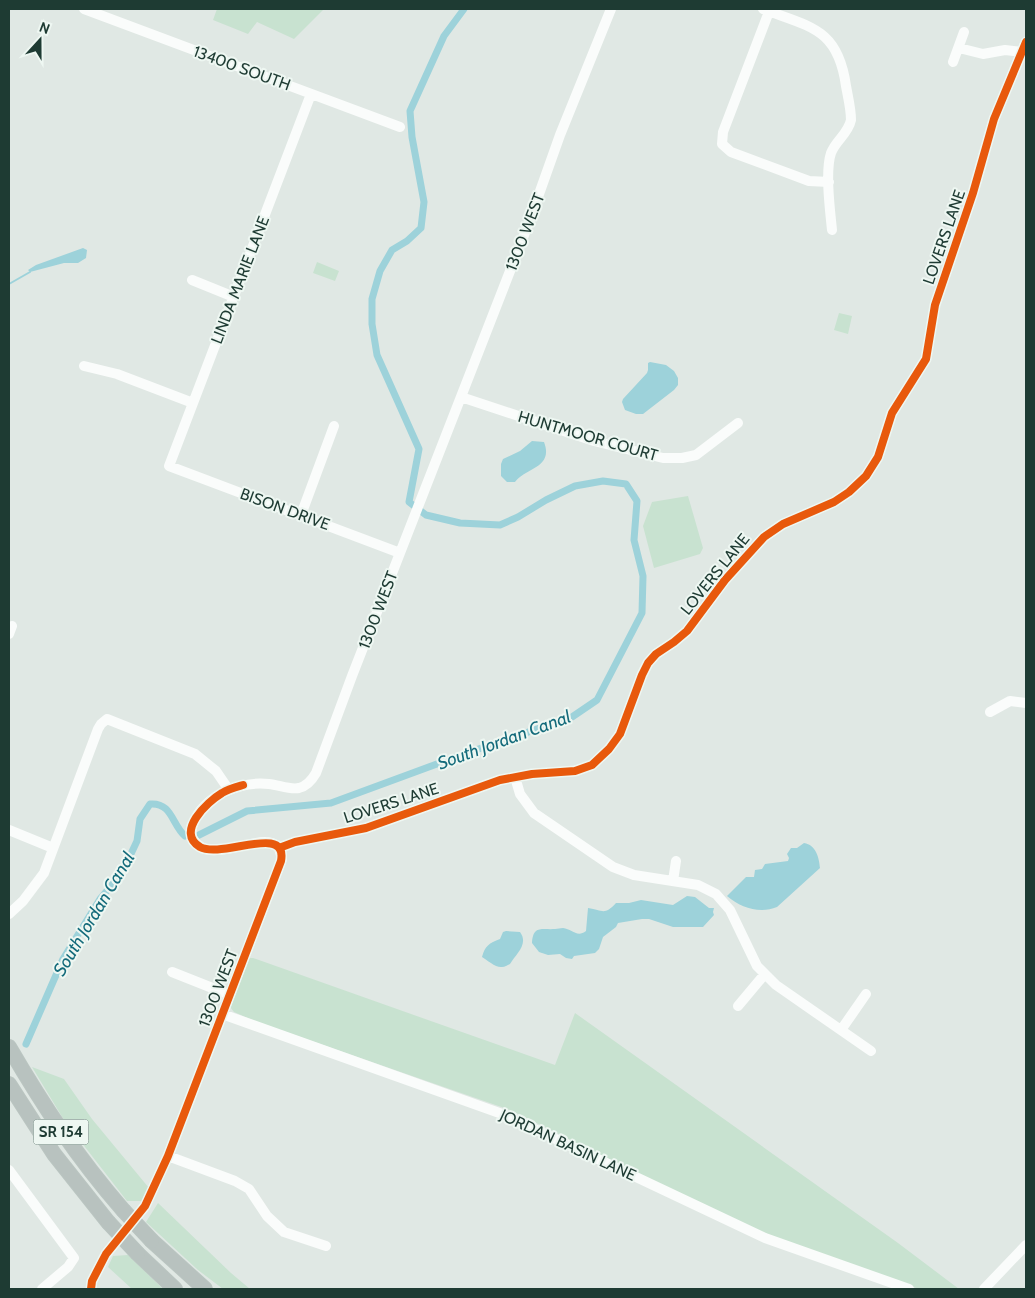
<svg xmlns="http://www.w3.org/2000/svg" width="1035" height="1298" viewBox="0 0 1035 1298" font-family="Cabin,sans-serif">
  <style>
    .green { fill: #c8e2d0 }
    .water { fill: #9dd2da }
    .lines { fill: none; stroke-linecap: round; stroke-linejoin: round }
    .stream { stroke: #9dd2da; stroke-width: 2 }
    .canal { stroke: #9dd2da; stroke-width: 7 }
    .highway-casing { stroke: #bac5c1; stroke-width: 16 }
    .minor { stroke: #fafcfb; stroke-width: 10 }
    .highway { stroke: #b8c2bf; stroke-width: 14 }
    .highway-bridge-casing { stroke: #bac5c1; stroke-width: 16; stroke-linecap: butt }
    .highway-bridge { stroke: #b8c2bf; stroke-width: 14 }
    .cycleway-casing { stroke: #eef7f2; stroke-width: 11 }
    .cycleway { stroke: #e8590c; stroke-width: 8 }
    .labels { text-anchor: middle; dominant-baseline: central; stroke-width: 4; stroke-linejoin: round; paint-order: stroke }
    .shield { fill: #eef7f2; stroke: #5c736c; stroke-width: 1 }
    .shield-label { font-size: 15px; font-weight: bold; fill: #1e3b33 }
    .street-label { font-size: 16px; fill: #1e3b33; stroke: #eef7f2 }
    .water-label { font-size: 18px; font-style: italic; fill: #146b7b; stroke: #eef7f2 }
  </style>
  <rect width="100%" height="100%" fill="#e0e8e4"/>
  <path class="green" d="M217,9H324L294,39L257,22L248,34L213,20Z
    M317,262L339,271L335,281L313,273Z
    M839,313L852,316L848,334L834,330Z
    M688,496L703,548L700,554L654,568L643,526L652,502Z
    M249,958H253L555,1065L575,1013L898,1243L959,1289H919L783,1241L737,1222L510,1110L257,1022L234,1012L230,1007Z
    M32,1067L64,1079L92,1119L149,1188L143,1201H127L64,1120Z
    M158,1203L231,1273L250,1289H223L198,1270L146,1222Z
    M128,1255L163,1289H132L108,1267L113,1256Z"/>
  <path class="water" d="M83,248L87,250L86,258L78,263H64L30,272L28,270L36,265Z
    M650,362L666,365L674,371L678,378V385L674,390L643,414H636L625,410L622,402L623,399L647,373L648,370V363Z
    M532,441L544,442C554,468 525,468 515,482H507L501,476V464L503,459L520,451Z
    M804,843C816,845 819,857 820,868L777,907C760,914 741,908 727,896L746,877H754L755,870L762,869L765,864L788,861L789,858L787,854L791,848H797Z
    M687,896L695,897L709,908H714L713,912L714,915L703,927H673L649,919H642L618,923L616,927L603,937L599,949L595,953L574,956L572,959L566,958L560,954L548,955L539,952L532,943C533,925 542,930 555,929C558,929 560,928 563,928C572,929 577,938 586,931L588,908C603,910 604,916 616,903H629L641,900L673,905Z
    M506,931L520,932C529,944 516,954 510,964C507,965 505,967 502,967C496,968 487,960 482,957C485,946 489,943 500,939L503,932Z"/>
  <g class="lines">
    <path class="stream" d="M9,284L30,272"/>
    <path class="canal" d="M199,835L247,811L331,803L464,754L572,717L597,700L642,613L643,576L634,540L637,501L626,484L603,481L575,486L546,500L518,517L500,525L460,523L426,515L409,502L419,449L377,355L372,324V299L380,271L392,250L407,241L421,228L424,202L412,137L410,111L444,36L464,9
      M26,1044L63,959L100,899L122,873L137,841L140,819L150,804C172,802 172,825 185,836"/>
    <g class="highway-casing">
      <path id="highway" d="M9,1047C44,1107 77,1157 123,1210
        M9,1084L54,1154L108,1222
        M152,1241L205,1289
        M138,1254L175,1289"/>
    </g>
    <path class="minor" d="M84,9L400,127
      M763,9C810,27 838,28 846,86C848,97 851,109 851,120C848,134 836,140 831,153C825,171 830,210 832,230
      M770,9L723,132L722,144L731,152L809,181L829,182
      M959,48L983,54L1005,50L1023,52
      M953,62L964,32
      M311,94L169,466L400,553
      M192,280L234,297
      M84,366L117,374L193,403
      M461,397L594,441L663,458H682L696,455L738,423
      M301,515L334,426
      M9,634L12,626
      M990,712L1010,701L1026,703
      M515,777L520,794L534,813L613,867L634,875L698,885L716,894L730,910L757,966L776,985L871,1051
      M9,830L53,848
      M279,848L295,842L366,828L500,780L532,774L575,771L592,765L609,749L620,734L642,675L648,663L656,654L674,642L687,631L725,580L764,537L783,524L834,502L849,492L866,476L878,457L892,413L926,359L935,305L973,193L994,119L1026,42
      M673,881L676,861
      M9,914L23,901L44,873L98,729L101,724L107,719L195,754L216,771L229,790
      M172,972L230,995
      M738,1006L764,975
      M222,1014L505,1115L765,1238L909,1289
      M841,1030L866,994
      M168,1156L235,1181L249,1189L267,1216L284,1232L326,1246
      M9,1170L74,1258L68,1267L42,1289
      M91,1289L92,1281L106,1254L145,1206L168,1156L282,859L279,848C275,844 271,842 266,842C246,841 206,863 193,839C191,835 191,829 193,824C204,795 240,781 269,784C279,785 290,790 299,788C307,786 312,780 316,773L352,676L528,225L560,135L611,9
      M984,1289L1026,1245"/>
    <use href="#highway" class="highway"/>
    <g class="highway-bridge-casing">
      <path id="highway-bridge" d="M123,1210L152,1241
        M108,1222L138,1254"/>
    </g>
    <use href="#highway-bridge" class="highway-bridge"/>
    <g class="cycleway-casing">
      <path id="cycleway" d="M279,848L295,842L366,828L500,780L532,774L575,771L592,765L609,749L620,734L642,675L648,663L656,654L674,642L687,631L725,580L764,537L783,524L834,502L849,492L866,476L878,457L892,413L926,359L935,305L973,193L994,119L1026,42
        M91,1289L92,1281L106,1254L145,1206L168,1156L281,861C288,823 222,859 200,847C175,832 207,802 222,793C228,789 236,787 243,785"/>
    </g>
    <use href="#cycleway" class="cycleway"/>
  </g>
  <g class="labels">
    <rect class="shield" x="33.5" y="1119.5" width="55" height="25" rx="4"/>
    <g class="shield-label">
      <text x="61" y="1132">SR 154</text>
    </g>
    <g class="street-label">
      <text transform="translate(242 68) rotate(20)">13400 SOUTH</text>
      <text transform="translate(525 232) rotate(-69)">1300 WEST</text>
      <text transform="translate(944 237) rotate(-71)">LOVERS LANE</text>
      <text transform="translate(240 280) rotate(-69)">LINDA MARIE LANE</text>
      <text transform="translate(588 436) rotate(16)">HUNTMOOR COURT</text>
      <text transform="translate(285 509) rotate(20)">BISON DRIVE</text>
      <text transform="translate(715 574) rotate(-51)">LOVERS LANE</text>
      <text transform="translate(378 610) rotate(-69)">1300 WEST</text>
      <text transform="translate(391 803) rotate(-18)">LOVERS LANE</text>
      <text transform="translate(218 988) rotate(-69)">1300 WEST</text>
      <text transform="translate(568 1145) rotate(25)">JORDAN BASIN LANE</text>
    </g>
    <g class="water-label">
      <text transform="translate(504 740) rotate(-20)">South Jordan Canal</text>
      <text transform="translate(94 914) rotate(-59)">South Jordan Canal</text>
    </g>
  </g>
  <rect width="1035" height="1298" fill="none" stroke="#1e3b33" stroke-width="20"/>
  <g transform="translate(40 40) rotate(21)" stroke="#eef7f2" stroke-width="4" paint-order="stroke">
  <path d="M0-4L9 19L0 12L-9 19Z" fill="#1e3b33"/>
  <text y="-8" font-size="14" font-weight="bold" text-anchor="middle" fill="#1e3b33">N</text>
  </g>
</svg>
